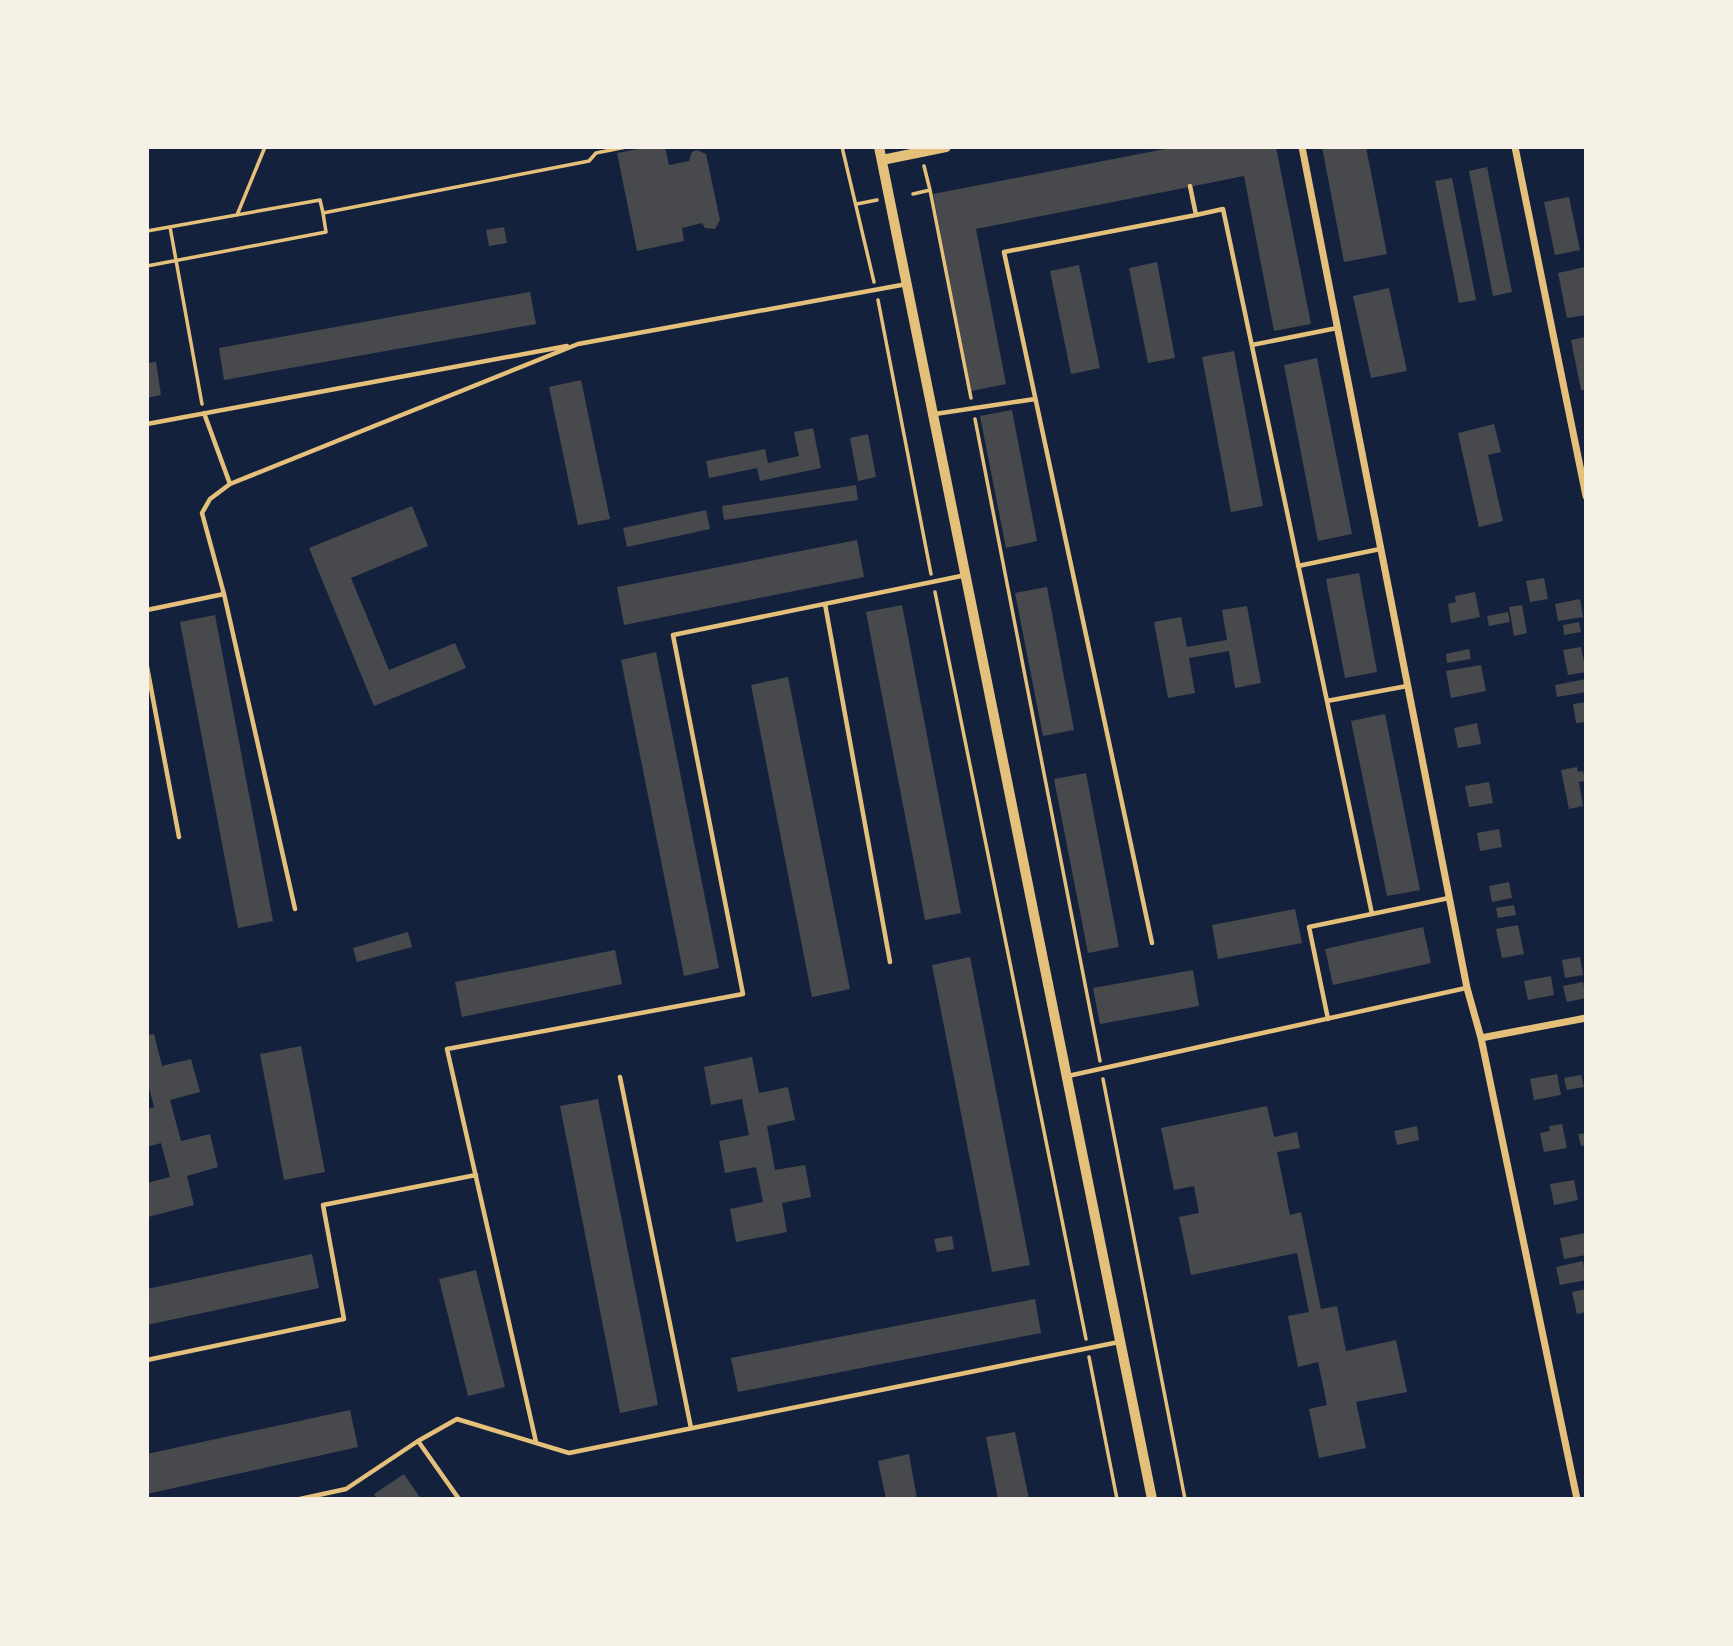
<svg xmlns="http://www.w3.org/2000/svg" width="1733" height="1646" viewBox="0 0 1733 1646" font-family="'Alegreya Sans',sans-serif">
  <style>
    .building { fill: #48494c }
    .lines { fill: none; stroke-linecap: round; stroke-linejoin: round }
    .path { stroke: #e5c07b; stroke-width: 3.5 }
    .service { stroke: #e5c07b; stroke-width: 4.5 }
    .minor { stroke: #e5c07b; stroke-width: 7 }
    .tertiary { stroke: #e5c07b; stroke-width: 10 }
  </style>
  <rect width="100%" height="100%" fill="#14213d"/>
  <path class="building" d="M649,147H665L669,165L689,161L692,152L697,150L706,154L720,220L715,229L705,228L702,223L682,228L684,241L637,251L617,153Z
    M1175,147H1276L1311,324L1274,331L1244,176L1174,190L976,229L1006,384L971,391L933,194Z
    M1322,147H1366L1387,254L1344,262Z
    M1487,167L1512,292L1493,296L1469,171Z
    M1452,178L1476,300L1459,303L1435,181Z
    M1569,197L1580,250L1555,255L1544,202Z
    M504,227L507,243L489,246L486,230Z
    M1157,262L1175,358L1148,363L1129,268Z
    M1079,265L1100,368L1071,374L1050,271Z
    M1585,267L1586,315L1567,318L1558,273Z
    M1389,288L1407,371L1371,378L1353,296Z
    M530,292L536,324L224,380L219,348Z
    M1586,337V390H1581L1571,340Z
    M1234,351L1263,506L1231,512L1202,357Z
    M1317,358L1352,534L1318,541L1284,365Z
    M156,362L161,395L147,398V363Z
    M581,380L610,519L578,525L549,387Z
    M1012,410L1037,541L1006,548L980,416Z
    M1494,424L1501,452L1488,455L1503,521L1479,527L1458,433Z
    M813,428L821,468L760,481L757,468L709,478L706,461L765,449L768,463L799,456L794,432Z
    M868,434L876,477L858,481L850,438Z
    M856,485L858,500L724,520L722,506Z
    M412,506L428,546L351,578L389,670L455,643L466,668L374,706L309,548Z
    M706,510L710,529L627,547L623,528Z
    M857,540L864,577L624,625L617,587Z
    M1359,573L1377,672L1345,678L1326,579Z
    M1544,578L1548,599L1530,602L1526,581Z
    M1047,587L1074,730L1043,736L1015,593Z
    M1475,592L1480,617L1451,623L1448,604L1456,602L1455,596Z
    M1580,599L1583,617L1558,621L1555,604Z
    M902,605L961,913L925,920L866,612Z
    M1522,605L1527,633L1514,636L1509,607Z
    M1247,606L1261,683L1235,688L1229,651L1189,658L1195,693L1168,698L1154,622L1181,617L1187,647L1227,640L1222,610Z
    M1508,612L1510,622L1489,626L1487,616Z
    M215,615L273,921L238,928L180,622Z
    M1579,622L1581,632L1564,635L1563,625Z
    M1581,647L1586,672L1568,675L1563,650Z
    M1469,649L1471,659L1447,663L1446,654Z
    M656,652L719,968L684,976L621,660Z
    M1481,665L1486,691L1451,698L1446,671Z
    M788,677L850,989L812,997L751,685Z
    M1586,679V692L1557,697L1555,685Z
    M1586,702V722L1576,723L1573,704Z
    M1385,714L1420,890L1387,896L1351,721Z
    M1477,723L1481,744L1458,748L1454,728Z
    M1577,767L1578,772L1583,771L1585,781L1579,782L1583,806L1569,809L1561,770Z
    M1086,773L1119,947L1088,953L1054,779Z
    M1489,782L1493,803L1469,807L1465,786Z
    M1499,829L1502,847L1480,851L1477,833Z
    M1509,882L1512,898L1492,902L1489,886Z
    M1514,905L1516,915L1498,918L1496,908Z
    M1295,909L1302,943L1218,959L1212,925Z
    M1518,925L1524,954L1502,958L1496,929Z
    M1423,927L1431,963L1333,985L1325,949Z
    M408,932L412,947L357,962L353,948Z
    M615,950L622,984L462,1017L455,982Z
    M970,957L1030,1265L992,1272L932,965Z
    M1580,957L1583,975L1565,978L1562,960Z
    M1193,970L1199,1006L1100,1024L1093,988Z
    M1551,976L1554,995L1528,1000L1524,981Z
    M1583,982L1586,998L1567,1002L1563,986Z
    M154,1034L162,1066L191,1059L200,1092L170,1100L181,1141L210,1134L218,1167L187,1176L194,1205L148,1217L147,1183L170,1177L161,1143L147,1147V1109L154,1107L147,1080V1035Z
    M301,1046L325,1172L284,1180L260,1054Z
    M752,1057L759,1093L788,1087L795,1120L767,1126L775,1170L805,1165L811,1197L782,1203L787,1232L736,1242L730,1209L763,1202L756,1167L725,1173L719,1141L749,1135L742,1099L711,1105L704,1067Z
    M1557,1074L1561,1095L1534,1100L1530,1079Z
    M1581,1075L1584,1087L1567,1090L1564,1078Z
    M598,1099L658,1405L620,1413L560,1106Z
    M1267,1106L1274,1137L1297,1132L1300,1148L1277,1152L1290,1215L1301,1212L1321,1309L1337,1306L1346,1351L1396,1340L1407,1392L1356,1402L1366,1448L1319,1458L1309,1409L1327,1405L1318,1362L1298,1367L1288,1316L1309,1312L1297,1253L1191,1275L1179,1217L1199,1213L1194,1186L1174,1190L1161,1128Z
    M1562,1124L1567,1148L1544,1152L1540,1133L1550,1131L1549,1126Z
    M1417,1126L1419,1140L1397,1145L1394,1131Z
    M1586,1133V1145L1581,1146L1578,1134Z
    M1574,1180L1578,1200L1554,1205L1550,1184Z
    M1585,1233L1586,1255L1564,1259L1560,1238Z
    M952,1236L954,1249L937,1252L934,1239Z
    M312,1254L319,1288L147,1325V1289Z
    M1583,1261L1586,1280L1560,1285L1556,1267Z
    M476,1270L505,1387L468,1396L439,1279Z
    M1586,1289V1312L1577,1314L1572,1292Z
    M1035,1299L1041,1333L738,1392L731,1358Z
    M350,1410L358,1447L147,1494V1454Z
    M1015,1432L1029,1499H998L986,1437Z
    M909,1454L917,1499H886L878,1461Z
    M404,1474L421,1499H377L374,1494Z"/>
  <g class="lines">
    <path class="path" d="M842,147L874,282
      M930,190L971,398
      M913,194L930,190L924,166
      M857,204L877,200
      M237,215L265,147
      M170,227L202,404
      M147,231L320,200L323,213L589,161L596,153L626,147
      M147,266L326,232L323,213
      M878,300L931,574
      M975,419L1100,1061
      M935,592L1086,1339
      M1103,1079L1185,1499
      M1089,1357L1117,1499"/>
    <path class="service" d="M1196,215L1223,209L1372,914
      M1252,345L1337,328
      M204,413L230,484
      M935,414L1035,399
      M147,424L567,346
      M1298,566L1380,549
      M825,604L890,962
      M147,610L224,594
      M147,667L179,837
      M1327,701L1407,686
      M295,909L224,594L202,513L210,499L230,484L578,344L907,284
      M1152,943L1004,252L1196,215L1190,186
      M1328,1019L1309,927L1449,898
      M1068,1076L1466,988
      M620,1077L691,1428
      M147,1360L344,1319L323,1205L476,1175
      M418,1441L457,1419L569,1453L1119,1342
      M536,1442L447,1049L743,994L673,635L966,575
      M300,1499L346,1489L418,1441L459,1499"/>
    <path class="minor" d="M1302,147L1467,988L1481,1038L1577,1499
      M1515,147L1586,496
      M1481,1038L1586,1018"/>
    <path class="tertiary" d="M879,147L1152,1499
      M882,160L946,147"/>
  </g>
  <rect width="1733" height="1646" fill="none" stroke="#f6f1e7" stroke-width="298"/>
</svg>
